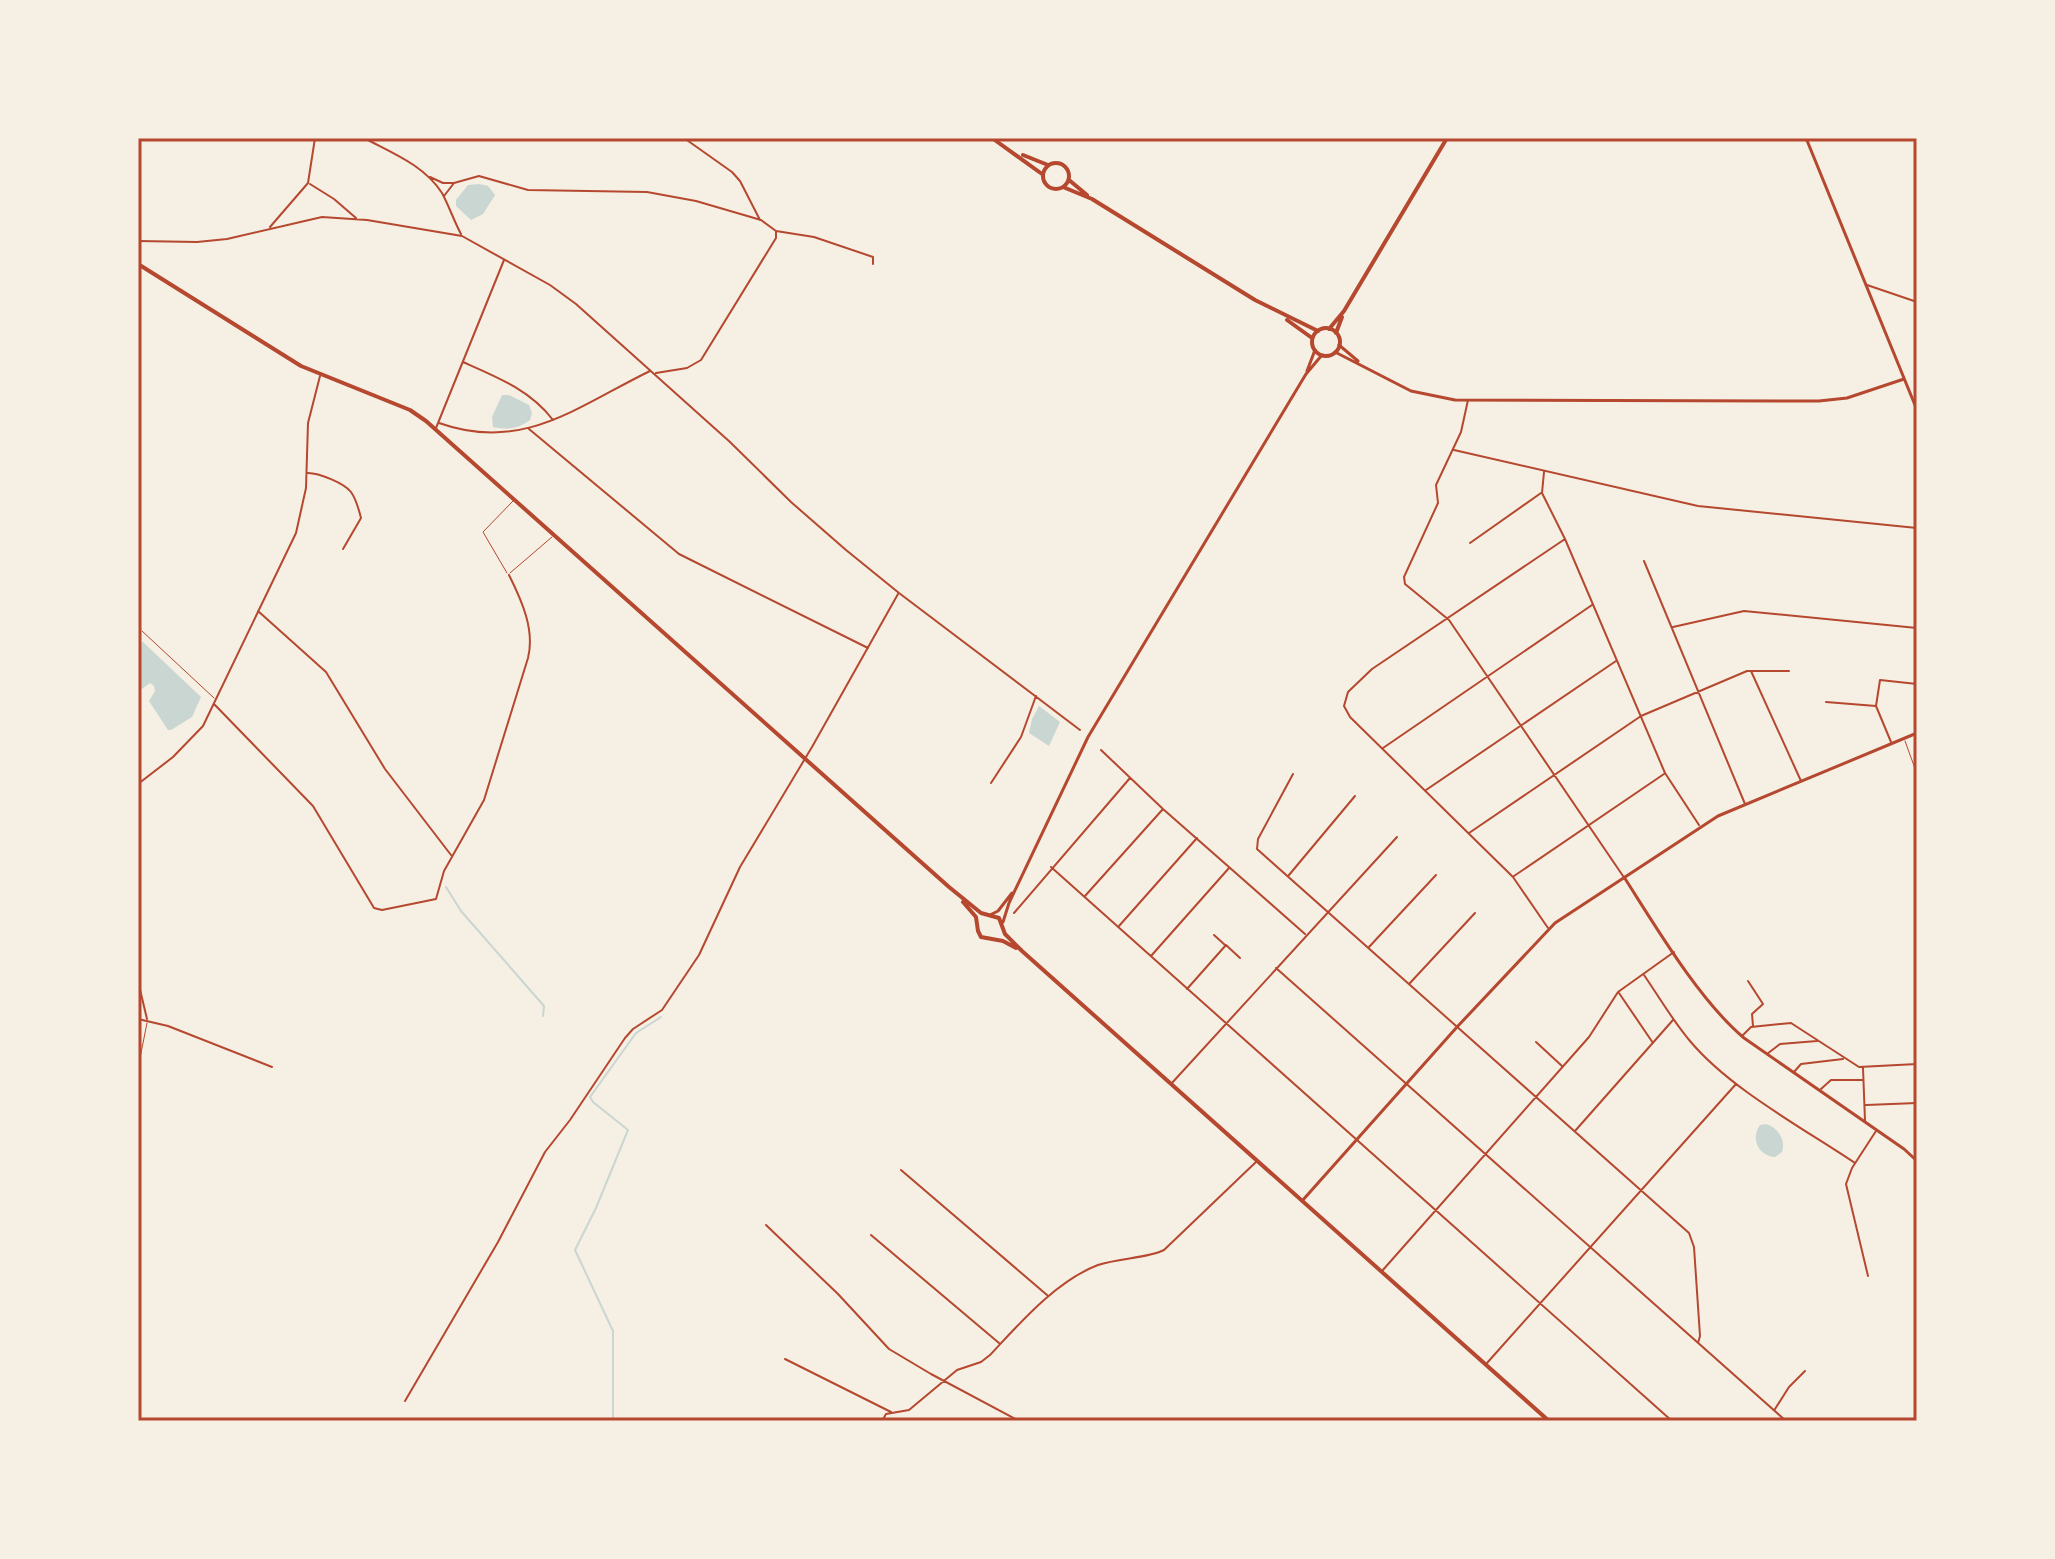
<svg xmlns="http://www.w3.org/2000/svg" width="2055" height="1559" viewBox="0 0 2055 1559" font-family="'DejaVu Sans',sans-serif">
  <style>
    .water { fill: #c9d6d2 }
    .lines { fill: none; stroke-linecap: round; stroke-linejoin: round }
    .stream { stroke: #c9d6d2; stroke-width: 2 }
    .service { stroke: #b5482f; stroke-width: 1 }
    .minor { stroke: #b5482f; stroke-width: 2 }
    .tertiary { stroke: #b5482f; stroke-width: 3 }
    .secondary { stroke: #b5482f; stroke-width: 3 }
    .primary { stroke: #b5482f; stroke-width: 4 }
    .neatline { fill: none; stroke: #b5482f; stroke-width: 3 }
  </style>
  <rect width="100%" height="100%" fill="#f6efe4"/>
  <path class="water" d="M479,184L488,186L495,195L483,214L471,220L456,206V200L468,185Z
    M502,395H509L529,405L532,413L530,420C518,429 507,430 493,427L492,417Z
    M143,642L201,697L192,717L171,730H168L149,701L155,691L154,686L150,683L142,689L138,686V644Z
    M1039,706L1060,722L1049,746L1029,733L1032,719Z
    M1766,1124C1778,1128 1786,1139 1782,1152L1775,1157C1759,1156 1750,1139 1760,1125Z"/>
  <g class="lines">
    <path class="stream" d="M446,887L461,911L544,1006L543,1016
      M613,1421V1331L575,1250L596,1208L628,1130L593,1102L590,1097L636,1033L661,1017"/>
    <path class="service" d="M507,573L483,532L513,501
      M510,573L552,537
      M142,631L214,698
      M1905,741L1917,774
      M138,1068L147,1023"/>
    <path class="minor" d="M364,138C392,153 424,165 442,193C449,206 454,221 461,234
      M684,138L732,172L740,181L760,220
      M430,177L443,183H454
      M310,184L334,199L356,218
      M444,196L454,183L479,176L528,190L647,192L696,201L761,220L776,231L814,237L873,257V264
      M270,227L308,183L315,138
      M138,241L197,242L227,239L322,217L367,220L462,236L550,285L576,304L730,442L791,502L846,550L899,593L1080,730
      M1867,285L1917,302
      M463,362C497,377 530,390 553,420
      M656,373L687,368L701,360L776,238V232
      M1468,400L1461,432L1436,485L1438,503L1404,577L1405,584L1449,620L1623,876
      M439,423C523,453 578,406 650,371
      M436,428L504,260
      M529,429L679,554L868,648
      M1454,450L1698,506L1917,528
      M1544,472L1542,493L1565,539L1665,773L1699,825
      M308,473C319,473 344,483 351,492C356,499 359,510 361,518L343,549
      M1470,543L1541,493
      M1644,561L1745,804
      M258,611L326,672L385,769L451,855
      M1673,627L1744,611L1917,628
      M1751,671L1801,781
      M1826,702L1876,706
      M214,704L313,806L374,908L382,910L436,899L444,871L484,800L528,658C535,630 522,601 509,575
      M1891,742L1876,706L1880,680L1917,684
      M1383,748L1592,605
      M1101,750L1163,809L1305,934
      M1293,774L1258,839L1257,849L1689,1233L1694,1247L1700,1336L1698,1343
      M991,783L1021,737L1036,696
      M138,784L173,757L203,726L296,533L306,488L308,423L320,376
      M1426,790L1616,661
      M1469,833L1641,716L1747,671H1789
      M1051,867L1672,1421
      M1289,875L1355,796
      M1514,876L1664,774
      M1085,896L1163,809
      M1014,913L1130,778
      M1119,926L1197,838
      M1548,928L1513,877L1350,717L1344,706L1348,692L1372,669L1565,539
      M1214,935L1225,945
      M1369,947L1436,875
      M1151,956L1229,868
      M1276,968L1786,1421
      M1644,975C1659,997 1673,1021 1690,1041C1730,1089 1803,1128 1855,1163
      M138,981L147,1019
      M1748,981L1763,1004L1752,1014L1753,1026
      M1410,983L1475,913
      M1187,989L1226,945L1240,958
      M1619,993L1653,1043
      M138,1019L168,1026L272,1067
      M1743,1035L1751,1027L1791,1023L1859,1067L1917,1064
      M1536,1042L1562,1066
      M1767,1054L1780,1044L1817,1041
      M1863,1068L1865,1121
      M1794,1072L1801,1064L1843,1059
      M1171,1084L1397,837
      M1821,1089L1831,1080H1862
      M1866,1105L1917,1103
      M1575,1131L1673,1020
      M901,1170L1047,1295
      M766,1225L838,1294L889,1349L931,1374L1019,1421
      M871,1235L999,1343
      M1382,1271L1589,1037L1618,992L1674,952
      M1868,1276L1846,1184L1852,1168L1876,1131
      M785,1359L891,1412
      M1487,1363L1736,1084
      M405,1401L498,1242L545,1152L570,1120L625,1038L633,1029L662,1010L699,955L740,867L812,747L898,594
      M1775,1409L1789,1387L1805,1371
      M882,1421L886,1414L909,1410L957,1370L981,1362L990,1355C1020,1323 1056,1281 1098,1265C1118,1258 1149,1258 1164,1250L1257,1161"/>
    <path class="tertiary" d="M1806,138L1917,410
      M1339,345L1358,361
      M1335,352L1411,391L1455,400L1819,401L1847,398L1904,379
      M1624,877C1656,927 1699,1000 1744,1038L1904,1149L1917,1161
      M1302,1201L1457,1027L1555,923L1718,816L1917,733"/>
    <path class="secondary" d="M1307,371L1315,350
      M990,915L998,911L1012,893
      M1003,922L1009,903L1088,737L1306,374L1322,355"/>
    <path class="primary" d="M992,138L1042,174
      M1023,155L1048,165
      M1043 176a13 13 0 1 1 26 0a13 13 0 1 1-26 0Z
      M1069,180L1087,195
      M1063,187L1092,199L1255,300L1318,331
      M138,264L301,366L410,410L426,421L949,887L981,913L999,918L1005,934L1022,951L1549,1421
      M1287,320L1312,338
      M1312 342a14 14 0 1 1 28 0a14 14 0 1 1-28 0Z
      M1329,329L1344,311L1447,138
      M1336,333L1342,317
      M963,902L976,917L978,931L981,937L1003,941L1016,948"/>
  </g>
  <rect width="2055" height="1559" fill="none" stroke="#f6efe4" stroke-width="280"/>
  <rect x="140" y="140" width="1775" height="1279" class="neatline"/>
</svg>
